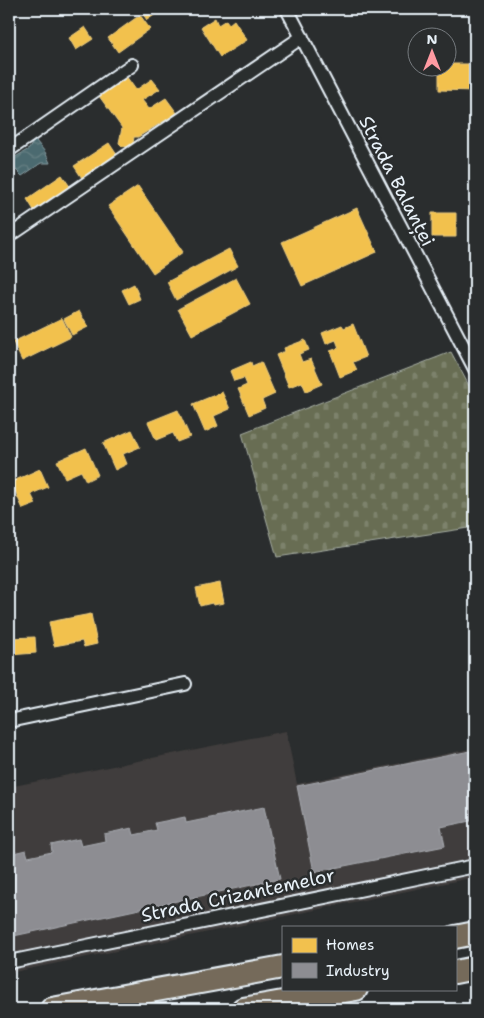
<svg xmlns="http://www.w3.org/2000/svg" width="484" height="1018" viewBox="0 0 484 1018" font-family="'Shantell Sans',sans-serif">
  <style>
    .built { fill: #403d3c }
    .cemetery { fill: url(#cemetery-stones); stroke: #a8afa5 }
    .water { fill: url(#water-waves); stroke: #8aa0a6 }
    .homes { fill: #f2c14e; stroke: #efcf81 }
    .industry { fill: #8d8d92; stroke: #a8abb1 }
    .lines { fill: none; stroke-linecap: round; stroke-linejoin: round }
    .minor-casing { stroke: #e8f1f8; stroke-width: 16 }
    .motorway-casing { stroke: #e8f1f8; stroke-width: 26 }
    .minor { stroke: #2a2d2e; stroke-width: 12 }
    .motorway { stroke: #746a5a; stroke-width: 22 }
    .labels { text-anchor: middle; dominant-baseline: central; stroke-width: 5; stroke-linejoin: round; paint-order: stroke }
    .street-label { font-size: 19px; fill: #e8f1f8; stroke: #2a2d2e }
  </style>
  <defs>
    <pattern id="cemetery-stones" width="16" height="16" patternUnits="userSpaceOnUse" patternTransform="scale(1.25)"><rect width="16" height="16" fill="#676d52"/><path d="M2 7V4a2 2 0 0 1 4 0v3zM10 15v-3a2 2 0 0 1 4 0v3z" fill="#7d826c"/></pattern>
    <pattern id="water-waves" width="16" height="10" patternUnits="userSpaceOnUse" patternTransform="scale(1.25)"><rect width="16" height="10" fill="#4c6a6f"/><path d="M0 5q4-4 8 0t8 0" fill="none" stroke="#668084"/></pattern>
  </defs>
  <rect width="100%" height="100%" fill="#2a2d2e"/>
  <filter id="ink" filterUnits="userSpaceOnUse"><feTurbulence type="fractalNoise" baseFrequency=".02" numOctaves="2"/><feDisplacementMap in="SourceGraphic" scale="10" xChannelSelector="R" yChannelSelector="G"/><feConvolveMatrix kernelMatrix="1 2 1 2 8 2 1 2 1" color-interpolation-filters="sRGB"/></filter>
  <g filter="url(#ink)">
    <path class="built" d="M286,731L297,784L475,748V877L9,973V787Z"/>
    <path class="cemetery" d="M451,352L475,397V527L277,557L242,433Z"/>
    <path class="water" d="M36,141L45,152L50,163H41L22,176L15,169L12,159L29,149L33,142Z"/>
    <path class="homes" d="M141,9H163L147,20L140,10Z
      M140,15L150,29L118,52L108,38Z
      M215,18L218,25L226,20L229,24L234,20L247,40L220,57L201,27Z
      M85,27L93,39L76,50L69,38Z
      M446,64H475V91L439,90V68H446Z
      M126,76L136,90L152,79L160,89L142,100L149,109L166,98L177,113L138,137H134L133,143L129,147L122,146L119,143L122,128L99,96Z
      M109,143L117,155L82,178L74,166Z
      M62,175L71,188L35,212L27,199Z
      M138,186L183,252L153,273L108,206Z
      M357,208L377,252L302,286L282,242Z
      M432,213H456V237H432Z
      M229,249L238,266L176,300L167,282Z
      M236,278L250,304L192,335L178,309Z
      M134,284L140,299L129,304L122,290Z
      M79,311L88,327L72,335L64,319Z
      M62,318L71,337L22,361L13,342Z
      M353,324L366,357L353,362L357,370L340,377L330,351L339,348L336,340L326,344L322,333L342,325L344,328Z
      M305,340L309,350L299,354L302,362L311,359L322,384L306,391L302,382L289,387L276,355L285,351L284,348Z
      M251,362L252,366L261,362L275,394L262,400L265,408L249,415L238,389L247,385L244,378L234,381L230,371Z
      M222,392L230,409L214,416L218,426L205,432L193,404Z
      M178,410L190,437L177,442L173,433L156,440L148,422Z
      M132,430L140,447L123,454L127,464L115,470L103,443Z
      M86,448L98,475L86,481L81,471L65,478L57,461Z
      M40,469L48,487L31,494L36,504L23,509L11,482Z
      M220,583L224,603L213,605L212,603L200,606L196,588Z
      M91,614L97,644L84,647L82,641L54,646L49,622Z
      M35,637L36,653L9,655V638Z"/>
    <path class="industry" d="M475,750V820L441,827L445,846L314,872L297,786Z
      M264,807L280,879L9,937V854L26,850L28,857L52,852L51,845L79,839L81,846L105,841L104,834L132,828L134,835L157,830L155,823L185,817L186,823Z"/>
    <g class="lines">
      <g class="minor-casing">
        <path id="minor" d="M287,9L475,369
          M9,150L132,65
          M9,236L302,37
          M9,721L185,684
          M9,962L475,866"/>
      </g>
      <g class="motorway-casing">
        <path id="motorway" d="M455,937L475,933
          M455,972L475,968
          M52,1009L283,967
          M243,1009L356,989"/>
      </g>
      <use href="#minor" class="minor"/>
      <use href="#motorway" class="motorway"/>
    </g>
  </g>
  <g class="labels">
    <g class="street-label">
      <text transform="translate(397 181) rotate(63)">Strada Balanței</text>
      <text transform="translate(238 895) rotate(-12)">Strada Crizantemelor</text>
    </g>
  </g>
  <rect width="484" height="1018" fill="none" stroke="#2a2d2e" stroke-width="30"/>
  <rect x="15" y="15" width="454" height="988" fill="none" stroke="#e8f1f8" stroke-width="2" filter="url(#ink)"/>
  <rect x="282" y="926" width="175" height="65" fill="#2a2d2e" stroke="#767b7f"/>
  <rect x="292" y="938" width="25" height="15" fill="#f2c14e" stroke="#767b7f"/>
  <text x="326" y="950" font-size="15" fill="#e8f1f8">Homes</text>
  <rect x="292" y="963" width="25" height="15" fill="#8d8d92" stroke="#767b7f"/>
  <text x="326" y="976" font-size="15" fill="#e8f1f8">Industry</text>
  <g transform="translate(432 52)"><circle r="24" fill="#2a2d2e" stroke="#767b7f"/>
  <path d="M0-4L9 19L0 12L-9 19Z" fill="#ff9aa2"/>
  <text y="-8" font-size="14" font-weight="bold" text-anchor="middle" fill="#e8f1f8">N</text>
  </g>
</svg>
